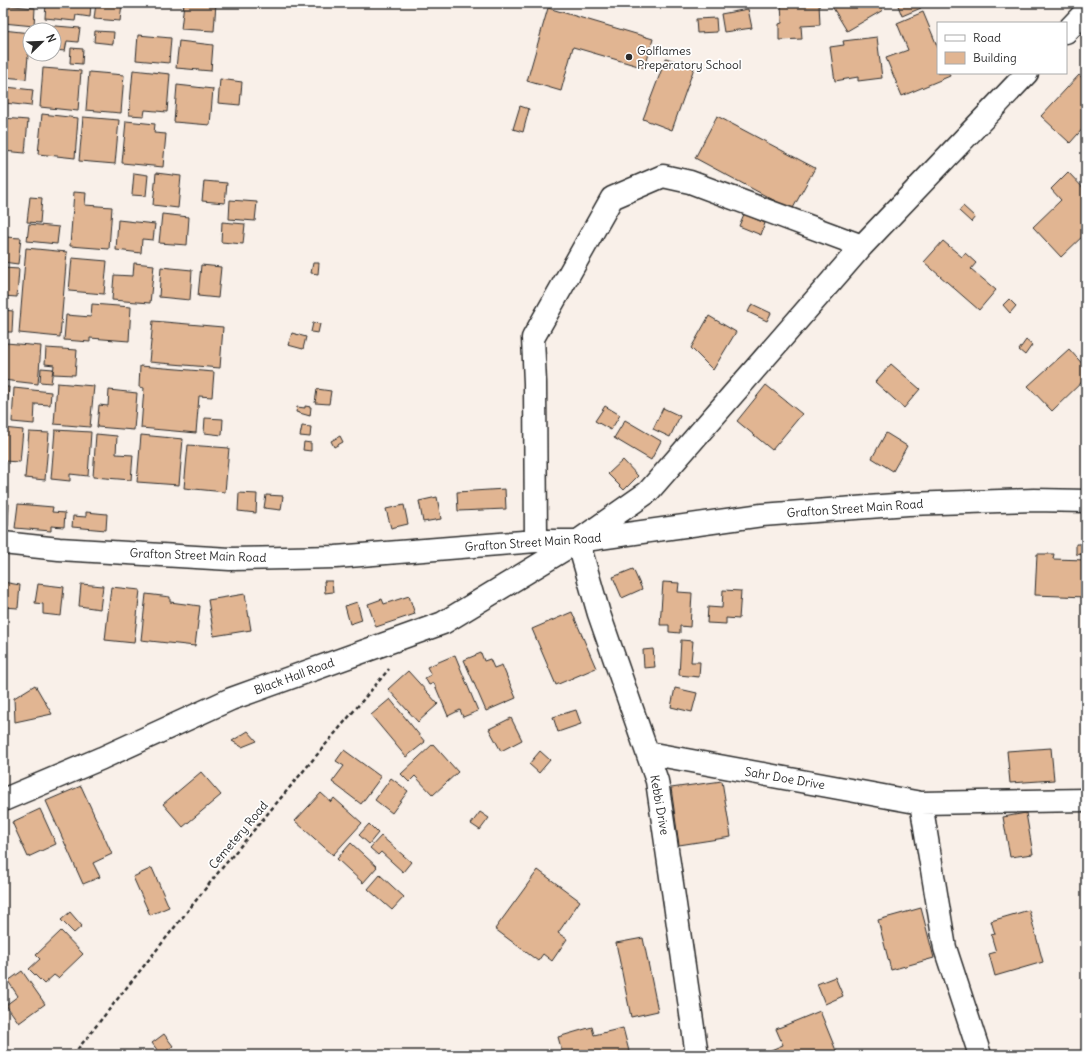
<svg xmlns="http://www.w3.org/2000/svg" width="1089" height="1058" viewBox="0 0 1089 1058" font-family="Delius,sans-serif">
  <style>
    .building { fill: #e1b592; stroke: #2b2b2b }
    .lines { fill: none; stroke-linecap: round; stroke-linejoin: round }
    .minor-casing { stroke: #2b2b2b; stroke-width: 25 }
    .path { stroke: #2b2b2b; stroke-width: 2.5; stroke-dasharray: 4 3; stroke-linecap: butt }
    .minor { stroke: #fff; stroke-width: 22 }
    .poi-dot { fill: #2b2b2b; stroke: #fff; stroke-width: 1.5 }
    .labels { text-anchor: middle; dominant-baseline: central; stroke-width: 3.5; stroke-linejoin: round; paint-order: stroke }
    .poi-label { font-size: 12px; fill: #2b2b2b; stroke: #fff; text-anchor: start }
    .street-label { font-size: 12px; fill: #2b2b2b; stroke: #fff }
  </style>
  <rect width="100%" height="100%" fill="#f9f0e9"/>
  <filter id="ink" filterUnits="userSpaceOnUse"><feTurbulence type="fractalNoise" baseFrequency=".025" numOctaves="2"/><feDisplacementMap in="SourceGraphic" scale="8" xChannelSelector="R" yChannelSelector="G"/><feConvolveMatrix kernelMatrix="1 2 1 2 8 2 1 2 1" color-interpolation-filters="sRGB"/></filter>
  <g filter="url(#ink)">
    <path class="building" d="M46,3H91L90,17L76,15L75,21L45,18Z
      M96,3H122L120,21L94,19Z
      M184,3H216L214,31L181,29Z
      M781,3H819L820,25L801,26L802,39L779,40V24L782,23Z
      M830,3H878L883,10L847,31Z
      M897,3H919L921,8L902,16Z
      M3,5L35,8L34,26L3,23Z
      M548,8L653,39L645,68L573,47L561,91L527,81Z
      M748,9L752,28L724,32L721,14Z
      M923,12L938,48V73H949L950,76L902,96L886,58L908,50L897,23Z
      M716,18L717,32L697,33L696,19Z
      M44,25L80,28L78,42L67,41L65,51L54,50V30H44Z
      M3,30L30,33L26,79L3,77Z
      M95,31L114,32L113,44L94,42Z
      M138,35L171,38L169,63L136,60Z
      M877,37L882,78L858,81V77L835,81L830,47L844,45L843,41Z
      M179,41L213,45L211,71L176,68Z
      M71,48L83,49L82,64L70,63Z
      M666,58L694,68L672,130L643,119Z
      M43,68L81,71L78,111L40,107Z
      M133,70L170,74L167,112L145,110L144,116L129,115Z
      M89,72L124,75L121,113L86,110Z
      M1079,75L1086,81V125L1070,143L1041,116Z
      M220,79L242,82L240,105L218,103Z
      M177,85L213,89L210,125L174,122Z
      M6,87L33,90L31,106L5,103Z
      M520,106L529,109L523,132L513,129Z
      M42,114L78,118L75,158L38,154Z
      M717,116L815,168L792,210L695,158Z
      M83,117L119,120L115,164L79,161Z
      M3,118L28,120L25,153L3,151Z
      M126,121L155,124L154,133L166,134L163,167L122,163Z
      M1068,172L1086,191V215L1082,219L1086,224V233L1061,257L1033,227L1061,200L1051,189Z
      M134,173L148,175L146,196L132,195Z
      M156,173L181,176L178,208L153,205Z
      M3,178H6L3,213Z
      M204,181L227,183L225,203L202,201Z
      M74,192L86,193L85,205L112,207L109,249L70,246Z
      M30,197L42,198L40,223L27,222Z
      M230,200L257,202L255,221L229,219Z
      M963,206L975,217L971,222L959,211Z
      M162,214L189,217L187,245L159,243Z
      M744,214L765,223L761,235L739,226Z
      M118,220L155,224L153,240L142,239L141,253L116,250Z
      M222,222L245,224L243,244L221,242Z
      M29,224L59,227L57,244L27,241Z
      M5,237L21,238L18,264L3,262Z
      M943,241L962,257L965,253L976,263L971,269L996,290L979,310L924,262Z
      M26,248L67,252L60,337L19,333Z
      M72,258L107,261L104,294L69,291Z
      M134,263L154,265L150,303L112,300L114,275L133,276Z
      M313,263H319L318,274L311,273Z
      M201,265L221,267L218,298L198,296Z
      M161,267L192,270L190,300L159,297Z
      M3,268L19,269L17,297L3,296Z
      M1009,299L1016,306L1010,313L1003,305Z
      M92,304L131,307L129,341L90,338V342L64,340L66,315L91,317Z
      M752,304L771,313L767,321L748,312Z
      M3,310L13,311L12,332H3Z
      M709,316L736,332L713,370L691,348Z
      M153,321L223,327L220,368L149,362Z
      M313,323L320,324L318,333L311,332Z
      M292,333L306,337L303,349L288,345Z
      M1026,340L1032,345L1025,355L1019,350Z
      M6,343L41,346L38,384L3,380V351H5Z
      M46,348L77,350L75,375L53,374L54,365L45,364Z
      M1069,349L1086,368V378L1052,411L1028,386Z
      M891,364L920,389L904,408L875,382Z
      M140,366L214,372L212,397L199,396L196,433L141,428L144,388L139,387Z
      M41,368L53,369L51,383L40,382Z
      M57,383L94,386L90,427L54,424Z
      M766,385L802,414L772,450L737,421Z
      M3,387H9L6,423H3Z
      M14,388L51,392L50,405L35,404L34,424L12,422Z
      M317,389L331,391L329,404L315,403Z
      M109,390L137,393L134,430L97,427L99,405L108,406Z
      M305,406L311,407L310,416L296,412L297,407L305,408Z
      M605,406L620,415L611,430L595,421Z
      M663,408L680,416L670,437L653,429Z
      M205,418L223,419L222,435L204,433Z
      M625,420L661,441L651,460L614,438Z
      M302,426L311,427L310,437L300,436Z
      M3,428L23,430L20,462L3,461Z
      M55,430L91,432L88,476L70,474V481L51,479Z
      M29,432L49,433L45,480L25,478Z
      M886,433L907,446L893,471L872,458Z
      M96,434L117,436L116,454L133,455L131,480L93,477Z
      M141,435L183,439L179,485L137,482Z
      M340,436L343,442L334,447L331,441Z
      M304,442L311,443V451L303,450Z
      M188,445L229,448L225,492L184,488Z
      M623,460L638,476L624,490L608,474Z
      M505,489L506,509L458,511L457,492Z
      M239,493L257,494L256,513L238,511Z
      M266,495L283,496L281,510L264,508Z
      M437,497L441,519L423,522L419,501Z
      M3,503L9,504L8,526H3Z
      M18,504L53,507L52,512L65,513L64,527L51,526V531L15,528Z
      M404,505L408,524L391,528L386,509Z
      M86,512L107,514L106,530L72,527L73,516L86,517Z
      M1076,544H1086V555L1076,554Z
      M1037,554H1054L1053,559L1086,560V597L1035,595Z
      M633,569L642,589L622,598L613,577Z
      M324,581H332L333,592L325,593Z
      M3,582L20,585L18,608L3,607Z
      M663,582L679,583L678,592L692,593L690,627L680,626V633L669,632V625H660Z
      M38,584L64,587L61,616L43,614V604L35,603Z
      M81,584L103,586L100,609L79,606Z
      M111,587L140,590L134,643L105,640Z
      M723,590L741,591L739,619L726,618V624L707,623L708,607L722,608Z
      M146,594L170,597V602L200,606L195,646L141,640Z
      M245,594L251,630L214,636L208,600Z
      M409,596L415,614L376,627L368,604L382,599L384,604Z
      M357,602L362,620L350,624L345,606Z
      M572,612L596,668L556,685L532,629Z
      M681,640L693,641L691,662H700L699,677L679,675Z
      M653,649L655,667L644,668L643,650Z
      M481,653L484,661L490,659L494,668L502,665L516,698L486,711L464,660Z
      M455,655L478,711L463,717L460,710L448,716L434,683L429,685L425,678L431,675L427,667Z
      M408,671L438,704L418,722L388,689Z
      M35,685L52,714L15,722L14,698Z
      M675,688L697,693L692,712L671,707Z
      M390,699L425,742L406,757L371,715Z
      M576,710L581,724L558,732L553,717Z
      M511,718L522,740L501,751L489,729Z
      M248,731L257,741L242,747L232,741Z
      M433,744L458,772L433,795L415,776L409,782L401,774Z
      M1051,748L1054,780L1010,783L1007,751Z
      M344,750L381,777L361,804L332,782L344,766L336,761Z
      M540,751L550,760L539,773L529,764Z
      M1082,757H1086V780H1082Z
      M201,772L221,795L183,827L163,804Z
      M391,778L408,791L392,813L375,800Z
      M722,781L731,837L679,845L671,788Z
      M81,786L112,854L93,863L100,877L83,884L46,801Z
      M321,793L331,802L334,798L362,823L333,855L295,821Z
      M40,809L56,844L28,857L12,822Z
      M480,812L489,818L480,830L471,824Z
      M1026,813L1033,854L1010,857L1003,817Z
      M369,824L378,833L369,844L359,835Z
      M381,836L411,862L403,872L381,852L378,855L370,848Z
      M351,843L377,867L363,883L337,859Z
      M152,868L169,907L150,915L133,877Z
      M538,870L580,901L558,933L567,939L552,961L543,954L538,961L495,929Z
      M380,875L404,897L392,910L368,889Z
      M921,908L934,958L891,970L878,920Z
      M1029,910L1043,962L995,976L989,954L996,952L991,935L995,934L991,921Z
      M70,912L82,926L74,933L61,920Z
      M61,931L83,954L58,978L54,975L44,984L29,969L40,959L36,955Z
      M643,938L658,1011L631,1017L616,943Z
      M22,971L45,1004L19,1023L6,1005L18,996L8,981Z
      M835,977L843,996L825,1004L817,984Z
      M820,1011L837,1053L831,1055H774L771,1050L783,1045L776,1029Z
      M592,1027L594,1035L623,1028L630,1055H563L558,1037Z
      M164,1034L173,1046L161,1055L152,1043Z"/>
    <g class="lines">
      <g class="minor-casing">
        <path id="minor" d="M1066,32L1086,11
          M536,541L535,383L533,338L612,198L663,176L690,182L862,246
          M578,541L599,614L657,781L697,1055
          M3,543L59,549L230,559L336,557L536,541H578L762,515L908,504L1034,500L1086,501
          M648,753L921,803L1086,800
          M3,800L102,758L231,699L443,623L578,541L648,492L862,246L1027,73
          M921,803L945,948L980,1055"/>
      </g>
      <path class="path" d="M73,1055L217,874L389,669"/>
      <use href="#minor" class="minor"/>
    </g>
  </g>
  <circle class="poi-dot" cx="629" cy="57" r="4"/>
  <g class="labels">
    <g class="poi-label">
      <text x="637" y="50">Golflames<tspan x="637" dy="14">Preperatory School</tspan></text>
    </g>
    <g class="street-label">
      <text transform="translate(855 508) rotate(-4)">Grafton Street Main Road</text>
      <text transform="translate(533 542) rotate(-4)">Grafton Street Main Road</text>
      <text transform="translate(198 555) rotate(2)">Grafton Street Main Road</text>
      <text transform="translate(294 676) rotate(-20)">Black Hall Road</text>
      <text transform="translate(785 778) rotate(10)">Sahr Doe Drive</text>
      <text transform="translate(660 805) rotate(80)">Kebbi Drive</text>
      <text transform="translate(238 835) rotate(-50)">Cemetery Road</text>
    </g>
  </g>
  <rect width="1089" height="1058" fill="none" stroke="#fff" stroke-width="16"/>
  <rect x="8" y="8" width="1073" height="1042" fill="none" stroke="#2b2b2b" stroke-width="1.5" filter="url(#ink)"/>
  <rect x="937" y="22" width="130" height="52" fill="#ffffff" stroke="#aaaaaa"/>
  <rect x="945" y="35" width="20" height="6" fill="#ffffff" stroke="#aaaaaa"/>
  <text x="973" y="42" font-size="12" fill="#2b2b2b">Road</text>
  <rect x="945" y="52" width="20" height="12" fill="#e1b592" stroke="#aaaaaa"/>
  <text x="973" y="62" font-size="12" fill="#2b2b2b">Building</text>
  <g transform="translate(42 42) rotate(67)"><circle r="19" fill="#ffffff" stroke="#aaaaaa"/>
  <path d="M0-3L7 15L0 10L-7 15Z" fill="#2b2b2b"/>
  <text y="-6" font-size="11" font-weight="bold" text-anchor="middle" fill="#2b2b2b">N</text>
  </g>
</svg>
